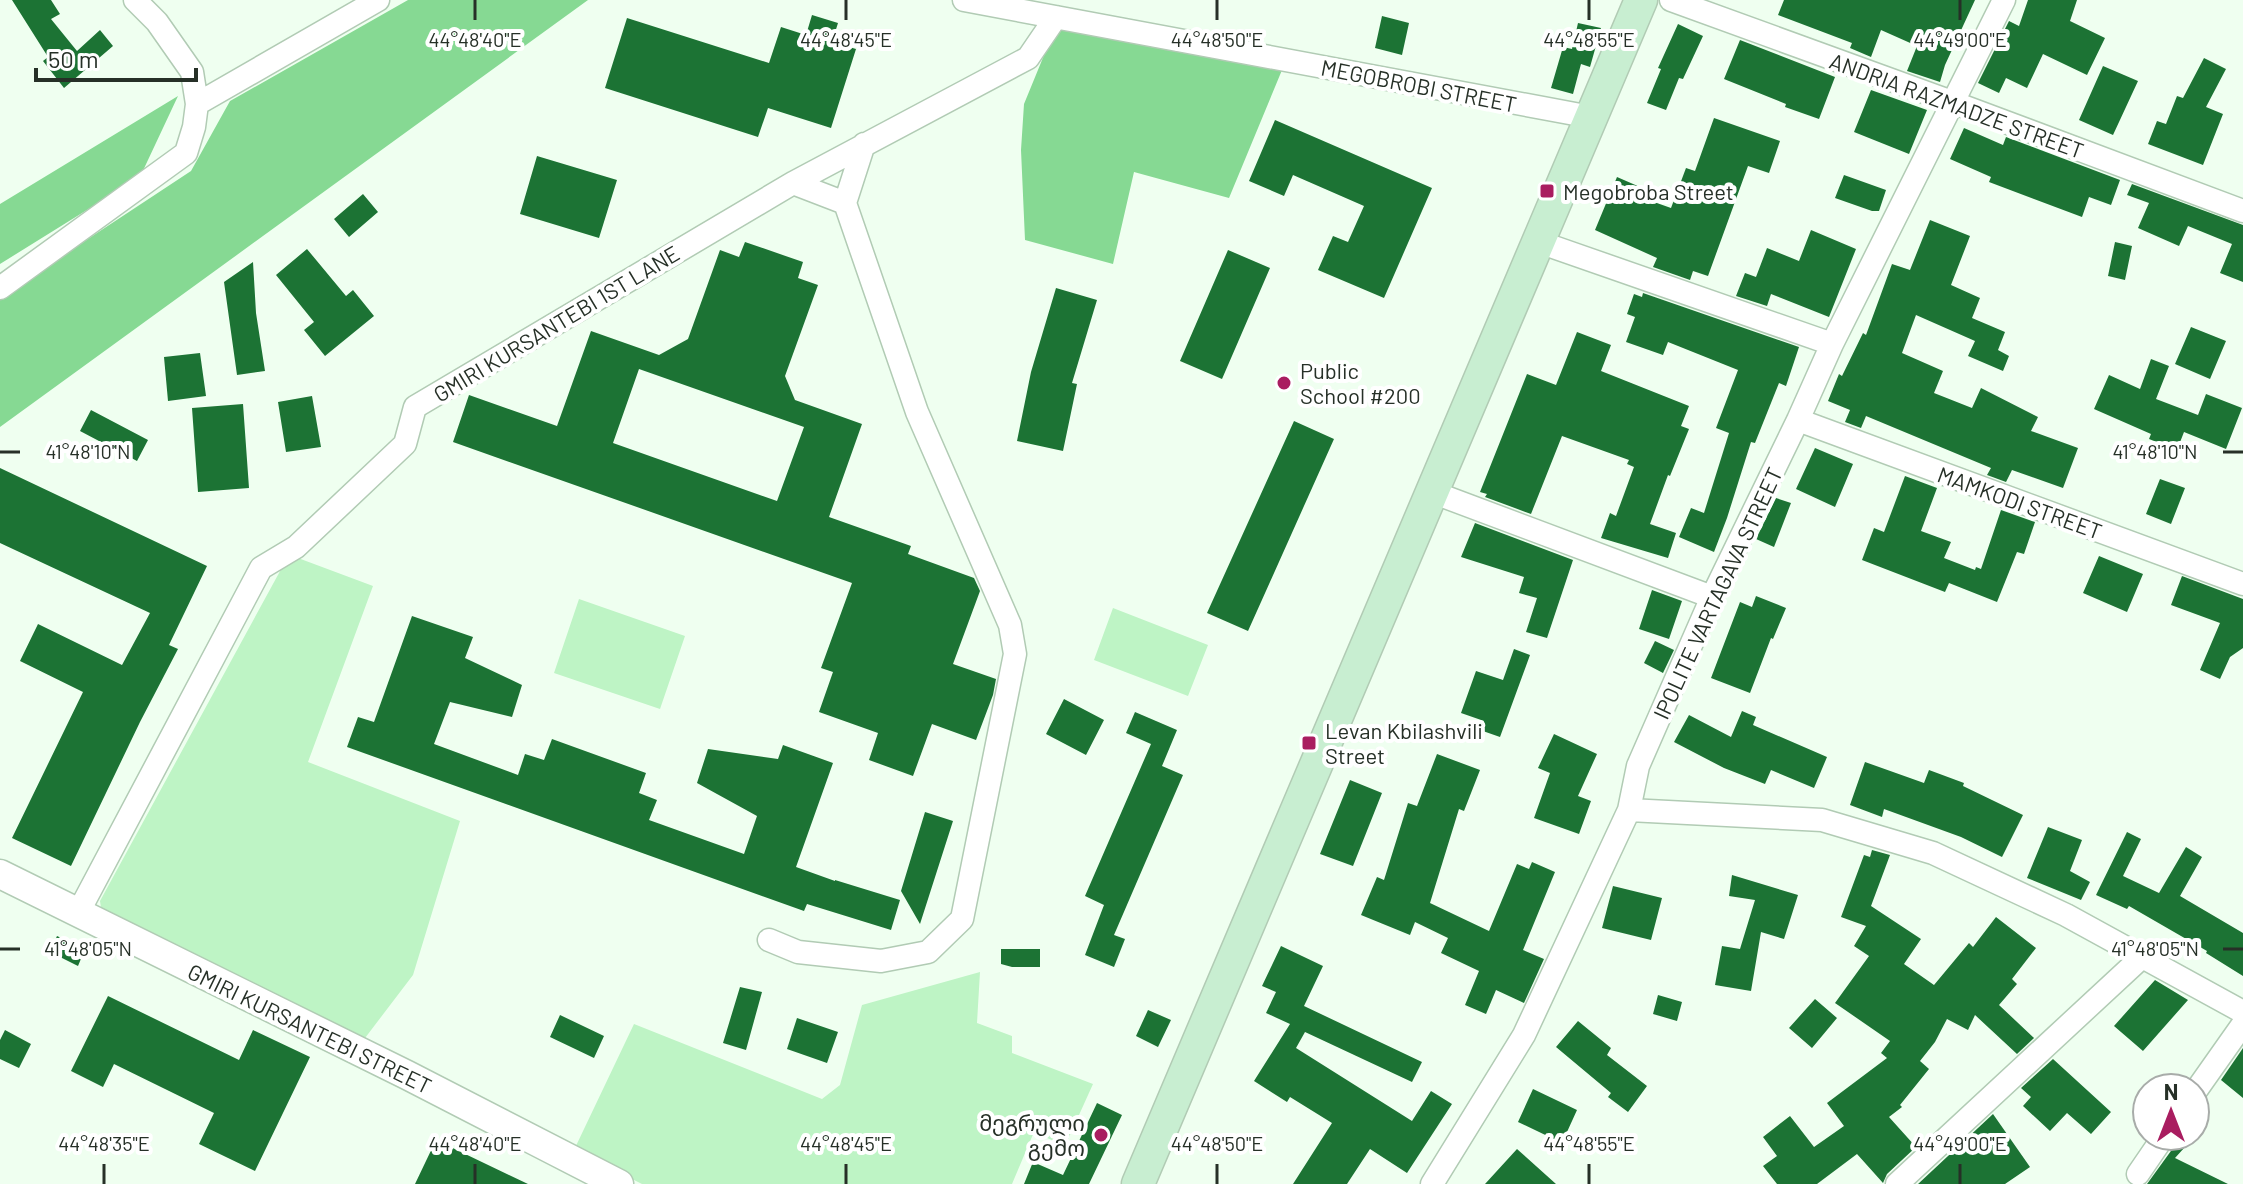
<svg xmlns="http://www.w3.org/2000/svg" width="2243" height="1184" viewBox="0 0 2243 1184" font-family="Barlow,'Noto Sans Georgian',sans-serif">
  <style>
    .green { fill: #bef4c5 }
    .forest { fill: #86d993 }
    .building { fill: #1c7334; fill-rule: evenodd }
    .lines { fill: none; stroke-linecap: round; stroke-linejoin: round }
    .minor-casing { stroke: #b1cbb4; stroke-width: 25 }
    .tertiary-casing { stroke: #b1cbb4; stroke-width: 31 }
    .secondary-casing { stroke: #b1cbb4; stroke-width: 35 }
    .minor { stroke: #fff; stroke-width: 22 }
    .tertiary { stroke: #fff; stroke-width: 28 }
    .secondary { stroke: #c8eed1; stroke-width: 32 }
    .ticks { fill: none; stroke: #263027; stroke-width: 3 }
    .poi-dot { fill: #a91d60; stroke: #fff; stroke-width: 3 }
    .labels { text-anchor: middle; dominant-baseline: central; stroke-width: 8; stroke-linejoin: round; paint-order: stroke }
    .street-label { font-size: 22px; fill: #263027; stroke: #fff }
    .poi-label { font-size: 22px; fill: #263027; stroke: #fff; text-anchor: start }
    .ticks-label { font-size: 20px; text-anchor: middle; fill: #263027; stroke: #fff; stroke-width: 8; stroke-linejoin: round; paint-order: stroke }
  </style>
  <rect width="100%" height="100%" fill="#effff0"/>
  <path class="green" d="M298,558L373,586L308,762L460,821L413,975L362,1042L102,914L100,901L285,562Z
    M579,599L685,636L660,709L554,673Z
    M1113,608L1208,645L1188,696L1094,660Z
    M980,972L977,1023L1012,1036V1053L1093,1084L1065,1146L1034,1132L1012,1184H642L574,1150L634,1024L822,1099L840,1085L862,1005Z"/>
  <path class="forest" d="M408,0H588L0,427V297L191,171L230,101Z
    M1056,26L1282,70L1229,198L1134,172L1113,264L1025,240L1021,150L1024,104Z
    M178,96L140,177L0,264V204Z"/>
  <path class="building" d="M12,0H51L60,14L51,19L77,51L100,30L113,46L64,88L43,61L48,57Z
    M1784,0H1975L1945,65L1940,82L1907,71L1917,46L1881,30L1871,57L1850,48L1852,43L1778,15Z
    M2028,0H2077L2070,21L2105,38L2087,75L2043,54L2027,88L2006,78L1999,93L1978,83L2009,21L2019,26Z
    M812,15L838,23L832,42L856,49L831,128L768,108L758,137L605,88L627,18L769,63L781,27L806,35Z
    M1382,16L1409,23L1402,55L1375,48Z
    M1578,23L1601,28L1590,67L1581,64L1573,94L1551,88L1563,47L1572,49Z
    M1678,24L1703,36L1683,79L1679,78L1666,110L1647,103L1661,69L1658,68Z
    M1740,40L1835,77L1819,119L1785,107L1786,104L1724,79Z
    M2204,58L2226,69L2206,107L2223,114L2203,165L2148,144L2157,121L2166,124L2177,96L2183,98Z
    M2103,66L2138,81L2113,135L2079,120Z
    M1871,90L1927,110L1909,154L1854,132Z
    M1714,118L1780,141L1769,173L1748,166L1708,276L1693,271L1690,280L1653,267L1657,258L1595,230L1617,177L1640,187L1637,196L1671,208L1686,168L1695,171Z
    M1275,120L1432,188L1384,298L1318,270L1333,236L1348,242L1364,206L1293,175L1284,196L1249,181Z
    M1964,128L2003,145L2006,137L2120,180L2111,205L2089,197L2082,217L1989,182L1991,177L1950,159Z
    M537,156L617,180L599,238L520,214Z
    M1844,175L1886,190L1879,211H1872L1835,198Z
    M2132,184L2243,225V282L2220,273L2232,244L2188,226L2179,246L2138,228L2149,203L2127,195Z
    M363,194L378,212L349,237L334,219Z
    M1930,220L1970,236L1951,285L1980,298L1972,318L2005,332L1998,350L2009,356L2003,371L1968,356L1975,341L1916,315L1902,353L1943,371L1934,393L1972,408L1981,388L2038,417L2031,431L2078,448L2063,488L2012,470L2006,482L1987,475L1991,468L1866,416L1861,428L1845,422L1850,410L1828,401L1839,374L1842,376L1863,333L1866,335L1892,264L1910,270Z
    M1811,230L1856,249L1829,317L1771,294L1767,306L1736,296L1745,273L1756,277L1767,248L1799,261Z
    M745,242L803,262L798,278L818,285L785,376L795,400L862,424L829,517L911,546L908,554L974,578L980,591L953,664L996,679L993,695L976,740L932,724L913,776L869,760L878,733L819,712L833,672L821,668L852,583L453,442L469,395L557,426L591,331L659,355L688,339L720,250L739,257ZM639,369L804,427L777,501L613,443Z
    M2115,242L2132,246L2125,280L2108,276Z
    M307,249L346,296L353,290L374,316L325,356L304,330L314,322L276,275Z
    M1228,250L1270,268L1222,379L1180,361Z
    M253,262L256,313L265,371L237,375L224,282Z
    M1056,288L1097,300L1072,383L1077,384L1063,451L1017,441L1031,372Z
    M1643,293L1799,347L1786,386L1779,383L1755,443L1751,442L1727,518L1714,552L1679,537L1691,508L1704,513L1729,433L1716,428L1738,370L1668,342L1663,355L1626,342L1635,317L1627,314L1634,294L1642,297Z
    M2191,327L2226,341L2210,379L2175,364Z
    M1577,332L1611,345L1601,371L1689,406L1681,426L1689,429L1670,476L1668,475L1650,524L1676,533L1668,558L1601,538L1610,513L1616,516L1634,467L1627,464L1629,460L1562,436L1531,514L1485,497L1487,494L1480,492L1527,374L1556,385Z
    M200,353L206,396L168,401L164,357Z
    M2151,359L2169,366L2156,399L2198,415L2206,394L2242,408L2226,449L2184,432L2177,450L2149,439L2151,434L2094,409L2109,375L2140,389Z
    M312,396L321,447L286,452L278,402Z
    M243,404L249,488L198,492L192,408Z
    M91,410L148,440L137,461L80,431Z
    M1294,421L1334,439L1248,631L1207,613Z
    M1815,448L1853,464L1835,507L1796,489Z
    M0,468L207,566L169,645L178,649L140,722L71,866L12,838L83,692L20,661L38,624L122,665L150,613L0,543Z
    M1905,476L1937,488L1921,531L1951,542L1944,558L1975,570L1976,567L1981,569L2001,510L2035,522L2024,554L2017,552L1997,602L1949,583L1945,592L1862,560L1874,528L1884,532Z
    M2160,479L2185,488L2171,524L2146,514Z
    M1776,498L1791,503L1774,547L1756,539Z
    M1475,523L1573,560L1547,638L1526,632L1537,598L1519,593L1524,577L1461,557Z
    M2099,556L2143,574L2127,612L2083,593Z
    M2182,576L2243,599V648L2230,657L2220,679L2200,670L2220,623L2171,605Z
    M1652,590L1682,601L1669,639L1639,629Z
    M1756,596L1786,608L1773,639L1771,638L1750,693L1711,678L1740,602L1752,607Z
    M412,616L473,637L465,658L522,685L512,717L450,702L434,744L518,775L525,754L544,760L552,739L646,773L639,793L657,800L649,820L744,854L757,816L697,783L708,749L778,759L783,745L833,763L796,867L835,881V880L900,900L891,930L807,904L804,911L347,747L358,717L374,722Z
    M1655,641L1674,650L1663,673L1644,663Z
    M1514,649L1530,655L1500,737L1480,730L1484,721L1461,713L1476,671L1503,680Z
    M1064,699L1104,720L1086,755L1046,734Z
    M1742,711L1756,717L1753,725L1827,757L1814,788L1771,770L1765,784L1724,768L1674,742L1689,715L1731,737Z
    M1135,712L1177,730L1162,766L1183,775L1114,935L1125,939L1114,967L1085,955L1104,905L1085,896L1151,744L1126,733Z
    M1554,734L1597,754L1578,796L1591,801L1579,834L1534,818L1550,773L1538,768Z
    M1437,754L1480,770L1464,811L1459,809L1430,903L1489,931L1517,864L1529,869L1532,862L1555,872L1523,950L1544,959L1524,1003L1496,990L1486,1014L1465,1005L1479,971L1441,953L1448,938L1415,922L1410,935L1361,915L1377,877L1384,880L1408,803L1417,806Z
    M1865,762L1924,783L1929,770L1964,783L1963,786L2023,815L2002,857L1961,837L1884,809L1882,817L1850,805Z
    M1350,780L1382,793L1353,866L1320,854Z
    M925,812L953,821L920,924L901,891Z
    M2048,827L2082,840L2070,871L2090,882L2081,900L2027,878Z
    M2127,832L2141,839L2123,876L2159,893L2186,847L2202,857L2180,896L2243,933V976L2206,953L2207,951L2129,906L2127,909L2096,895Z
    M1872,850L1890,855L1871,906L1921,939L1904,964L1934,985L1969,943L1973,947L1996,917L2036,948L2012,979L2017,984L1999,1005L2034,1038L2017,1054L1975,1015L1968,1030L1947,1019L1935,1042L1920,1061L1929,1069L1900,1105L1902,1107L1889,1117L1916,1147L1887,1174L1883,1183L1857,1154L1817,1184H1777L1763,1166L1777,1156L1763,1137L1790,1116L1814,1147L1844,1126L1827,1103L1887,1058L1881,1053L1890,1041L1835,1003L1869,956L1854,946L1866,926L1841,917L1864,855L1870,857Z
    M1732,875L1798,895L1784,939L1761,932L1751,991L1715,985L1722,946L1740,949L1755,900L1729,896Z
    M1613,886L1662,898L1651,940L1602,928Z
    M57,936L85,949L78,966L50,952Z
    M1281,946L1323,966L1304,1006L1422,1062L1412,1082L1305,1032L1296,1048L1412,1121L1431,1091L1452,1104L1407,1173L1370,1149L1347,1184H1293L1332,1123L1290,1097L1287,1102L1254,1081L1290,1024L1266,1013L1276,992L1262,986Z
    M1001,949H1040V967H1012L1001,964Z
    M2155,980L2188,1000L2143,1051L2114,1026Z
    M740,987L762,992L746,1050L723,1043Z
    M1658,995L1682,1002L1677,1021L1653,1014Z
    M108,996L239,1060L253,1030L310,1057L255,1171L199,1144L214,1113L114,1064L103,1087L71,1071Z
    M1815,999L1837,1018L1812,1048L1789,1028Z
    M1148,1010L1171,1020L1158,1047L1136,1036Z
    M560,1015L604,1036L594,1058L550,1037Z
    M797,1018L838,1032L827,1063L787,1049Z
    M1578,1021L1611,1048L1607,1055L1647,1086L1628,1112L1608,1097L1611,1093L1556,1047Z
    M5,1030L31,1044L19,1068L0,1059V1040Z
    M2243,1048V1098L2221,1080Z
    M2053,1059L2111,1112L2091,1134L2067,1113L2050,1131L2023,1106L2031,1097L2021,1088Z
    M1533,1089L1577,1110L1562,1143L1518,1122Z
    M1097,1103L1122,1115L1089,1184H1024L1033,1162L1063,1175Z
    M1993,1114L2030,1167L2005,1184H1918Z
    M2178,1136H2195L2175,1158L2228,1184H2147L2176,1144Z
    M436,1140L528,1184H415Z
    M1517,1149L1556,1184H1485Z"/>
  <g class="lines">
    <g class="minor-casing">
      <path id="minor" d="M964,0L1591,117
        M1671,0L1952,102L2243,211
        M197,104L378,0
        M793,183L845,203
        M1539,242L1832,344
        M0,288L186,153L194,127L197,104L192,72L157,22L135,0
        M1798,420L2243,584
        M1432,492L1712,597
        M1629,810L1822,820L1933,853L2066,915L2243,1012
        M78,913L261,568L296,547L405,444L415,407L793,183L1028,58L1056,17
        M769,940L798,952L881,961L928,952L962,919L1015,654L1010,625L917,412L845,203L864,144
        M2195,1092L2243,1024
        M2138,1174L2164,1136
        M1432,1184L1524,1035L1629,810L1638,766L1712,597L1798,420L1832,344L2004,0
        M1897,1184L2143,956"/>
    </g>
    <g class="tertiary-casing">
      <path id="tertiary" d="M0,874L407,1075L619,1184"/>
    </g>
    <g class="secondary-casing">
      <path id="secondary" d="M1138,1184L1641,0"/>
    </g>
    <use href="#minor" class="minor"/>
    <use href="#tertiary" class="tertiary"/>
    <use href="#secondary" class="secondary"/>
  </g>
  <path class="ticks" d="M475,0V20M846,0V20M1217,0V20M1589,0V20M1960,0V20M0,452H20M2223,452H2243M0,949H20M2223,949H2243M104,1164V1184M475,1164V1184M846,1164V1184M1217,1164V1184M1589,1164V1184M1960,1164V1184"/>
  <g class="poi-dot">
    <rect x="1539" y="183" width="16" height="16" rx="4"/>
    <circle cx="1284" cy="383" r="8"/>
    <rect x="1301" y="735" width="16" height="16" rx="4"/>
    <circle cx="1101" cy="1135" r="8"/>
  </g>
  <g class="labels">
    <g class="street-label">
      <text transform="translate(1419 85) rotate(11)">MEGOBROBI STREET</text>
      <text transform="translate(1957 105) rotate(20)">ANDRIA RAZMADZE STREET</text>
      <text transform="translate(556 323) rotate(-31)">GMIRI KURSANTEBI 1ST LANE</text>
      <text transform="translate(2020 502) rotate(20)">MAMKODI STREET</text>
      <text transform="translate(1717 593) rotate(-65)">IPOLITE VARTAGAVA STREET</text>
      <text transform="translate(310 1028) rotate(26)">GMIRI KURSANTEBI STREET</text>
    </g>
    <g class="poi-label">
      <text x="1563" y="191">Megobroba Street</text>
      <text x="1300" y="370">Public<tspan x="1300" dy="25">School #200</tspan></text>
      <text x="1325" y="730">Levan Kbilashvili<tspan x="1325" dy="25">Street</tspan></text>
      <text x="1085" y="1122" text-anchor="end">მეგრული<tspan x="1085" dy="25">გემო</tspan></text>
    </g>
  </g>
  <g class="ticks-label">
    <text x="475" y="47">44°48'40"E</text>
    <text x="846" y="47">44°48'45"E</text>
    <text x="1217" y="47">44°48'50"E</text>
    <text x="1589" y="47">44°48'55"E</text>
    <text x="1960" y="47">44°49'00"E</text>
    <text x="88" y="459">41°48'10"N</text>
    <text x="2155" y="459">41°48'10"N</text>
    <text x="88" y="956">41°48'05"N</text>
    <text x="2155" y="956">41°48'05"N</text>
    <text x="104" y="1151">44°48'35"E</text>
    <text x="475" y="1151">44°48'40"E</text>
    <text x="846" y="1151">44°48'45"E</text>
    <text x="1217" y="1151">44°48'50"E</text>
    <text x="1589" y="1151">44°48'55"E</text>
    <text x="1960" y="1151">44°49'00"E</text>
  </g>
  <g transform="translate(2171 1112)"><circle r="38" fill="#ffffff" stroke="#a8aca9" stroke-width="2"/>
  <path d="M0-6L14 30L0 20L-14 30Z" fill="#a91d60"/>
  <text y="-12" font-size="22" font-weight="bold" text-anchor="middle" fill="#263027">N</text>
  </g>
  <path d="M36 68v12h160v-12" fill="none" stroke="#263027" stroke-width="4"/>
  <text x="48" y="68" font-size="24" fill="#263027" stroke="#ffffff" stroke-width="6" paint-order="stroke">50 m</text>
</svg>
